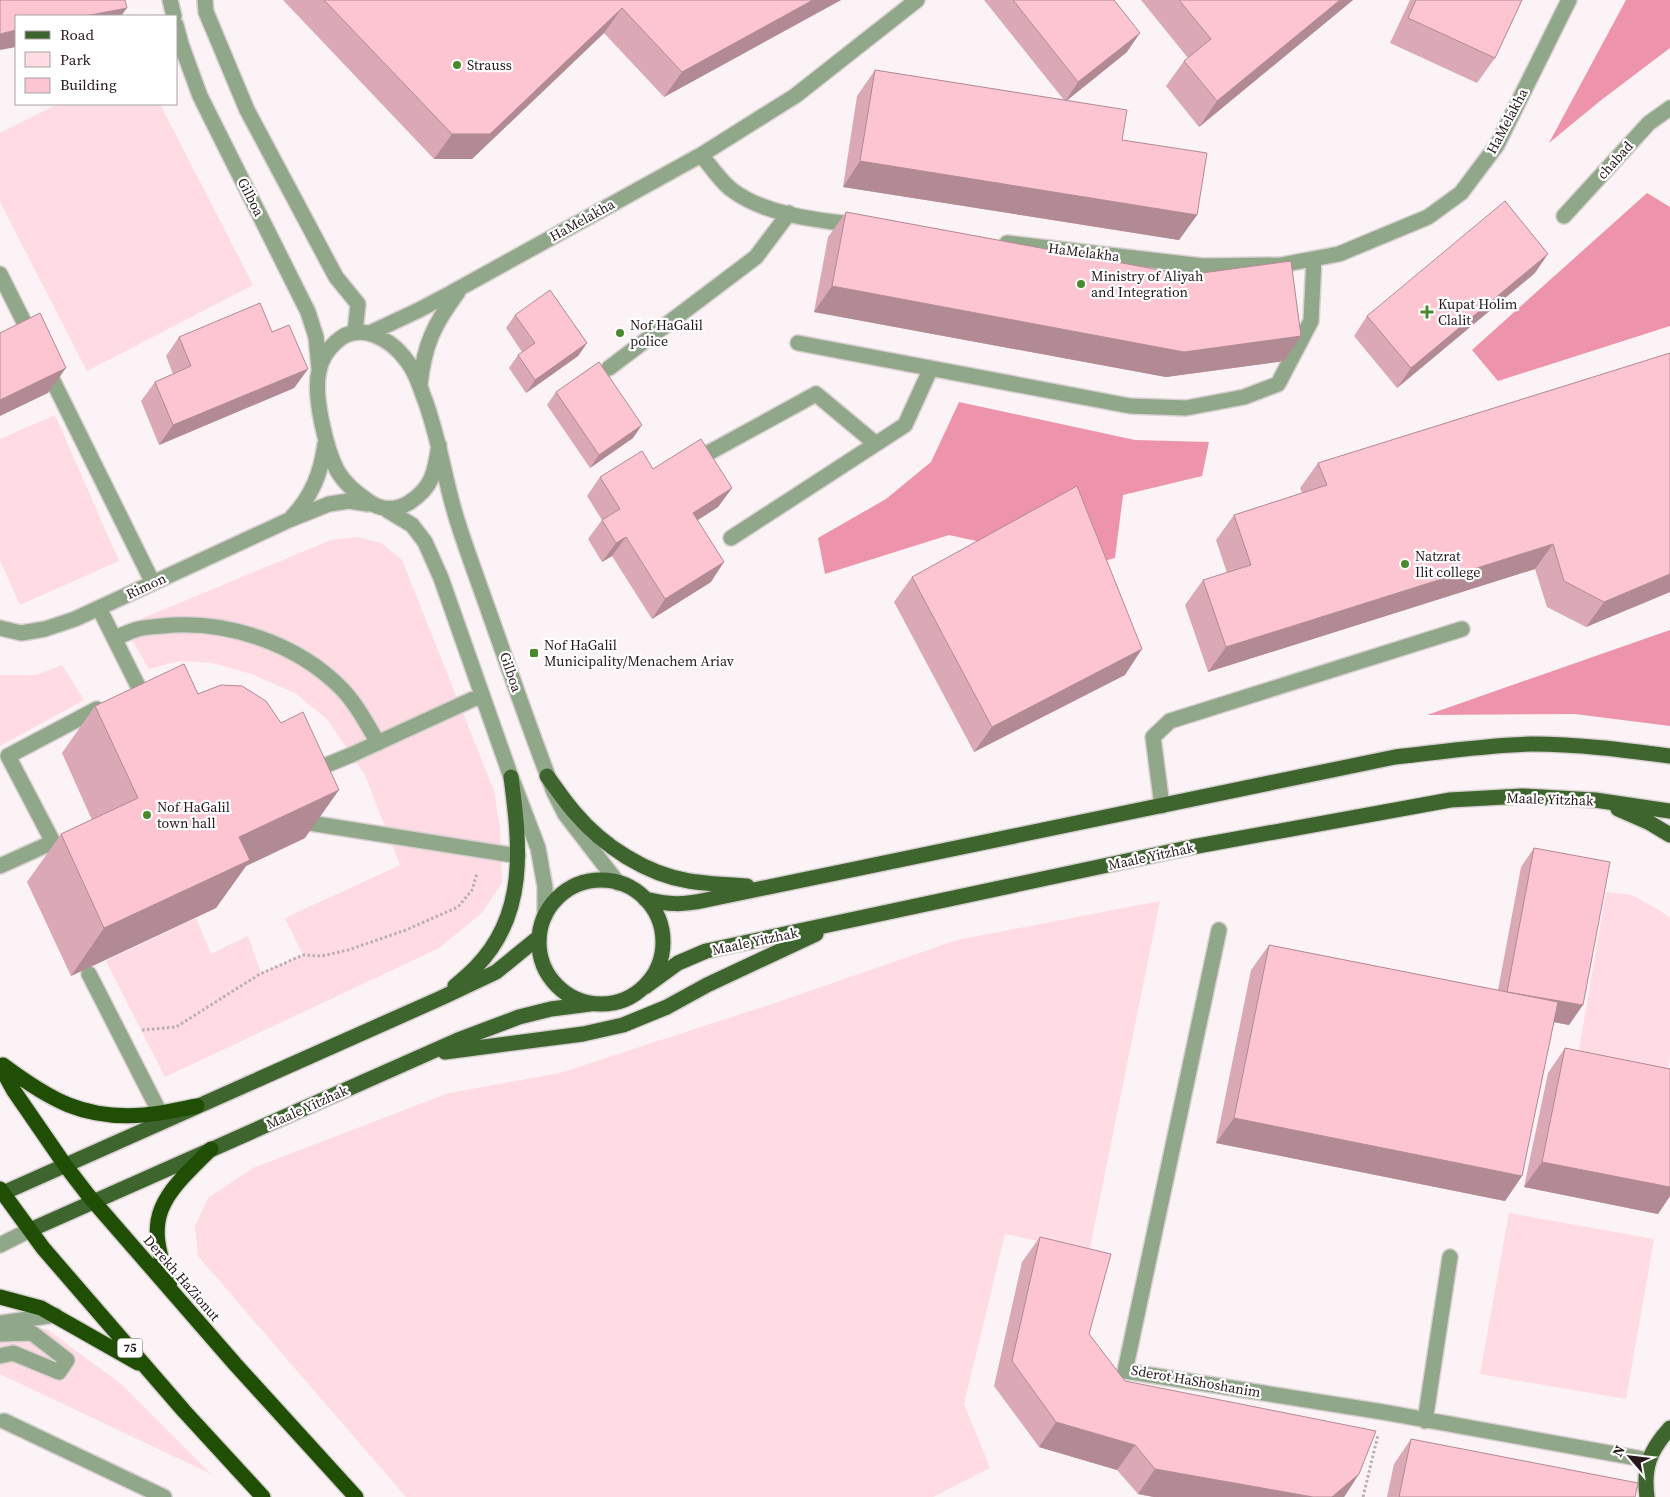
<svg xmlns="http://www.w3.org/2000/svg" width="1670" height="1497" viewBox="0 0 1670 1497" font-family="'Source Serif 4',serif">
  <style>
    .green { fill: #ffdbe3 }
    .forest { fill: #ed94ac }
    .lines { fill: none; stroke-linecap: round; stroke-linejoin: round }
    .minor-casing { stroke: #d9d0d2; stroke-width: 18 }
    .major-casing { stroke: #d9d0d2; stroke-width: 18 }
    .highway-casing { stroke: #d9d0d2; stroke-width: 18 }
    .path { stroke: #b9afb1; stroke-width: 3; stroke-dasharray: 2.5 2.5; stroke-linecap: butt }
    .minor { stroke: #91a789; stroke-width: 15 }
    .major { stroke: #3e652e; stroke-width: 15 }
    .highway { stroke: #204e04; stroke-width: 15 }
    .wall { fill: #daa9b5 }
    .shaded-wall { fill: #b18a93 }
    .building { fill: #fdc5d2; stroke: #b18a93 }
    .poi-dot { fill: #4a8a2c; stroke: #fff; stroke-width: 2 }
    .labels { text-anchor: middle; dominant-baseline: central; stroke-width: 4.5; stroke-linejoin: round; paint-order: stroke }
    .shield { fill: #fff; stroke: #665d5f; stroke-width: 1 }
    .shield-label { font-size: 12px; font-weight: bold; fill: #25171a }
    .poi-label { font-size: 14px; fill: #25171a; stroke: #fff; text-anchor: start }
    .street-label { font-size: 14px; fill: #25171a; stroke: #fff }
  </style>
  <rect width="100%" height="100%" fill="#fbf3f5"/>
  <path class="green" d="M58,104H160L253,285L87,371L0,202V133Z
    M55,415L119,561L20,605L0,560V439Z
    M358,537L381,543L402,560L494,791L500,828L502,883L481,914L439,948L165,1077L106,961L196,918L211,954L248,936L261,973L303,955L285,918L400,865L365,775L327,719L295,693L252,674L212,663L179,661L149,669L124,626L331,540Z
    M62,665L84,700L0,746V675H36Z
    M1606,892L1632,895L1659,910L1670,918V1057L1667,1073L1578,1056Z
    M1160,901L1089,1252L1005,1234L964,1404L990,1468L933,1497H406L198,1256L195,1226L208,1198L253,1168L449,1093L560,1073L778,1002L957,940Z
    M1509,1213L1654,1239L1626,1399L1480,1374Z
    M2,1316L48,1330L121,1384L211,1474L0,1374V1317Z"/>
  <path class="forest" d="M1626,0H1670V48L1600,101L1549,143Z
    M1647,193L1670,207V326L1498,381L1472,350Z
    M959,402L1135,440L1209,442L1202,476L1123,495L1115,558L1030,582L990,544L949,535L825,574L818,538L886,499L931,462Z
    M1670,630V726L1575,714L1427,715Z"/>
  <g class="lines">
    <g class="minor-casing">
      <path id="minor" d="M170,0L174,16
        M205,0L206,12L247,110L336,277L358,304L355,332
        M176,25L181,44L200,96L308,312L316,337L319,368
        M701,155C710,165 721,182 732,190C765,215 817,220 858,225
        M1564,216L1649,123L1670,108
        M1007,243L1203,266L1281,265L1339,254L1428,217L1461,193L1497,145L1569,0
        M0,274L33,340
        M370,333L419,310L451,293L701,155L795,96L917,0
        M798,343L1130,406L1186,408L1244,397L1278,384L1311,321L1314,259
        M46,367L153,583
        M609,368L756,257L789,213
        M420,385C424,345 434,324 458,292
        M439,445C435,471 433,487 410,502C396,511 382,511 368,501C356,493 346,485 338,472C326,450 313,395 319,371C321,360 328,349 336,342C359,320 391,339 407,361C415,371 419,383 423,395C439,435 444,479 457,520C467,552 479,583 490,615C511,674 531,733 554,792L565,814L618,883
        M701,457L816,394L876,444
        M387,510L412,525L425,542L441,578L511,777L538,848L545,887V916
        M292,517C312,496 321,473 325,444
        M731,538L905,425L931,368
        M99,608L147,704
        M0,628L21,633L45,629L75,619L289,520L329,504L349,501L368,504
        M114,638C121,636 128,632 135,630C143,627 153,627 162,626C225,619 297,643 342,689C357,705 367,724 378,743
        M307,773L351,755L482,695
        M1162,806L1153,737L1170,721L1462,629
        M297,821L518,856
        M0,866L53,842L8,756L97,709
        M1219,930L1125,1371L1383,1412L1648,1460
        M89,974L160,1113
        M0,1245L30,1230
        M0,1323L55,1315
        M0,1334L32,1333L67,1360L59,1372L13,1353L0,1356
        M4,1421L164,1497
        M1425,1421L1450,1257"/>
    </g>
    <g class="major-casing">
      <path id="major" d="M547,776C556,788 565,802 575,813C603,846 646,874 689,881C708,884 728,885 747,886
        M1618,809L1650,823L1670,835
        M539 942a62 62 0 1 1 124 0a62 62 0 1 1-124 0Z
        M645,899C669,905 683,905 706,900L1395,757C1440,752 1486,745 1532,744C1578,744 1624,750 1670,756
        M455,986C462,980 469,974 475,968C528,915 520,845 511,777
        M645,987L678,963L706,951L1192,847L1450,800L1522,796L1595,800L1670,811
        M445,1052L583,1034L623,1025L667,1007L707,985L816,934
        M3,1193L441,998L496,972L539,937
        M30,1230L458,1040L519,1017L551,1009L590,1004
        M1647,1497C1643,1467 1650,1450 1670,1428"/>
    </g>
    <g class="highway-casing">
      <path id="highway" d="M3,1065C50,1100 84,1120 144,1115C162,1114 180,1109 197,1106
        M0,1066L14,1091L65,1165L88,1195L235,1364L356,1497
        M0,1189L43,1248L184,1411L263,1497
        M170,1282C141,1215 164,1195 211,1149
        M0,1297L41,1308L138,1363"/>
    </g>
    <path class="path" d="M142,1030L176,1027L260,974L303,955L322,956L348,950L406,930L458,907L472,890L477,873
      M1363,1497L1378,1435"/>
    <use href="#minor" class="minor"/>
    <use href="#major" class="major"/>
    <use href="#highway" class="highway"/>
  </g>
  <path class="wall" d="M283,0H841L664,97L604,33L472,159H434Z
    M984,0H1114L1127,52L1066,101L1122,140L1197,215L1179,240L843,187L857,96L875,70L1064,100Z
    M1141,0H1353L1199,127L1166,86L1184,61L1188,58Z
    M1410,0H1522L1495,58L1477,83L1390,43Z
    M846,212L1187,275L1284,361L1166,377L814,312L828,237Z
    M1535,273L1397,388L1354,336L1367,316Z
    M515,315L587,343L578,356L526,393L509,368L518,355L522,352L506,328Z
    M272,332L308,369L294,388L159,445L141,401L155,382L173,374L166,356L179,337Z
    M1670,353V592L1586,627L1547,607L1535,569L1208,672L1185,605L1203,580L1227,573L1216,540L1234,515L1302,493L1300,488L1318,463Z
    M556,392L633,438L590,468L547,405Z
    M653,469L732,488L718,507L698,520L711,582L652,619L612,556L602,562L588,539L602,520L587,496L600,477Z
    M912,577L1125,675L974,752L894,602Z
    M198,694L305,838L246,866L216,908L71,976L27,882L61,834L92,820L62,753L95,706Z
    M1534,848L1569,1025L1554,1022L1522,1176L1505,1201L1216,1143L1251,970L1269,945L1498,990L1521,867Z
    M1565,1048L1670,1069V1196L1658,1214L1524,1187L1548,1073Z
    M1040,1237L1089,1334L1125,1381L1359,1474L1344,1497H1154L1138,1494L1117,1470L1039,1447L994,1386L1022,1262Z
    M1411,1439L1635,1497H1387L1394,1464Z"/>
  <path class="shaded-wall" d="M813,0H841L664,97L682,72Z
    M1340,0H1353L1199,127L1217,101Z
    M127,8L121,16H85Z
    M622,8L604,33L472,159H434L452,134Z
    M16,30V47L0,50V34Z
    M1140,33L1127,52L1065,102L1078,82Z
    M860,161L1197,215L1179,240L843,187Z
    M1548,254L1535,273L1397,388L1411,368Z
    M832,286L1301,336L1284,361L1166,377L814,312Z
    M587,343L578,356L526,393L535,380Z
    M66,368L48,393L0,416V400Z
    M308,369L294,388L159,445L173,425Z
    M642,425L633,438L590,468L599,455Z
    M732,488L718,507L679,532L693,513Z
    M626,537L612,556L602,562L616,543Z
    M1553,544L1535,569L1208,672L1226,647Z
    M724,562L711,582L652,619L665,599Z
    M1670,574V592L1586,627L1604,602Z
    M1142,649L1125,675L974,752L992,727Z
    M339,790L305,838L246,866L216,908L71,976L104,928L239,837Z
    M1507,992L1583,1005L1569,1025L1494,1011Z
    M1234,1118L1522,1176L1505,1201L1216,1143Z
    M1542,1162L1670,1187V1196L1658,1214L1524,1187Z
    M1056,1422L1135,1445L1117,1470L1039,1447Z
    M1155,1469L1313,1497H1154L1138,1494Z
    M1359,1474L1344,1497H1332Z"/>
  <path class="building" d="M0,0H125L127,8L85,16H16V30L0,34Z
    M324,0H813L682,72L622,8L490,134H452Z
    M1013,0H1114L1140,33L1078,82Z
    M1179,0H1340L1217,101L1184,61L1211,39Z
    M1416,0H1522L1495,58L1408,18Z
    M875,70L1127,110L1122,140L1207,153L1197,215L860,161Z
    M1505,201L1548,254L1411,368L1367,316Z
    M846,212L1187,275L1291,261L1301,336L1184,352L832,286Z
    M550,290L587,343L535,380L518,355L535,343L515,315Z
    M260,303L272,332L289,325L308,369L173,425L155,382L191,366L179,337Z
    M40,313L66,368L0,400V333Z
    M1670,353V574L1604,602L1564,581L1553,544L1226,647L1203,580L1251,565L1234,515L1327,485L1318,463Z
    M599,362L642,425L599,455L556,392Z
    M701,439L732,488L693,513L724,562L665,599L626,537L616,543L602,520L620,509L600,477L642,451L653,469Z
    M1077,486L1142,649L992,727L912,577Z
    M184,664L198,694L221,685L242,686L266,701L281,723L303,712L339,790L239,837L250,860L104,928L61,834L138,798L95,706Z
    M1534,848L1610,862L1583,1005L1507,992Z
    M1269,945L1558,1002L1522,1176L1234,1118Z
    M1565,1048L1670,1069V1187L1542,1162Z
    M1040,1237L1111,1254L1089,1334L1125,1381L1376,1431L1359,1474L1332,1497H1313L1155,1469L1135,1445L1056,1422L1012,1361Z
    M1411,1439L1638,1483L1635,1497H1399Z"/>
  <g class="poi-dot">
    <circle cx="457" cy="65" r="5"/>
    <circle cx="1081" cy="284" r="5"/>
    <path d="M1424.5 304.5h5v5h5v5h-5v5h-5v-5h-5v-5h5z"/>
    <circle cx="620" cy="333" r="5"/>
    <circle cx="1405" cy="564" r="5"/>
    <rect x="529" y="648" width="10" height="10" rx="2.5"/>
    <circle cx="147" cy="815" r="5"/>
  </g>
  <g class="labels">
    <rect class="shield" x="117.5" y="1338.5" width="25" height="19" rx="4"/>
    <g class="shield-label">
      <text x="130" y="1348">75</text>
    </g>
    <g class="poi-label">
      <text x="467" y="65">Strauss</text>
      <text x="1091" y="276">Ministry of Aliyah<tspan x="1091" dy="16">and Integration</tspan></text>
      <text x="1438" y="304">Kupat Holim<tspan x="1438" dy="16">Clalit</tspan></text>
      <text x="630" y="325">Nof HaGalil<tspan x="630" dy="16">police</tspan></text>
      <text x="1415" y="556">Natzrat<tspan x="1415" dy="16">Ilit college</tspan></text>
      <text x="544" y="645">Nof HaGalil<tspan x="544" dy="16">Municipality/Menachem Ariav</tspan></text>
      <text x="157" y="807">Nof HaGalil<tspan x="157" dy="16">town hall</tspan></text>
    </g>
    <g class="street-label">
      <text transform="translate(1507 121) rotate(-62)">HaMelakha</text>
      <text transform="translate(1615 160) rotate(-48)">chabad</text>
      <text transform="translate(251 197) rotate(63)">Gilboa</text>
      <text transform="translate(582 220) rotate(-29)">HaMelakha</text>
      <text transform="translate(1084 252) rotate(7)">HaMelakha</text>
      <text transform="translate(146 586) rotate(-25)">Rimon</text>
      <text transform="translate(511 672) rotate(71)">Gilboa</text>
      <text transform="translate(1550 799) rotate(2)">Maale Yitzhak</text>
      <text transform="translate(1151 856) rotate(-12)">Maale Yitzhak</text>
      <text transform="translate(755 941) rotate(-12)">Maale Yitzhak</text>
      <text transform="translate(307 1107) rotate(-24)">Maale Yitzhak</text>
      <text transform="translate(182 1278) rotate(49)">Derekh HaZionut</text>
      <text transform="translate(1196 1381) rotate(10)">Sderot HaShoshanim</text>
    </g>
  </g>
  <rect x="15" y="15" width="162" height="90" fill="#ffffff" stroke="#a8a2a3"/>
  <rect x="25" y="31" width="25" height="8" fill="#3e652e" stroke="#a8a2a3"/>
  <text x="60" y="40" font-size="15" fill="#25171a">Road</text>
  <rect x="25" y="52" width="25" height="15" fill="#ffdbe3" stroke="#a8a2a3"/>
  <text x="60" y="65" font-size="15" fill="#25171a">Park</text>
  <rect x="25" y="78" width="25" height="15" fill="#fdc5d2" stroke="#a8a2a3"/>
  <text x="60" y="90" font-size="15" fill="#25171a">Building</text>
  <g transform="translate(1630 1457) rotate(298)" stroke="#ffffff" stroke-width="4" paint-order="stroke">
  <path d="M0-4L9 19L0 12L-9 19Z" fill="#25171a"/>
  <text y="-8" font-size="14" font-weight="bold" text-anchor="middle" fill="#25171a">N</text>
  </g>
</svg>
